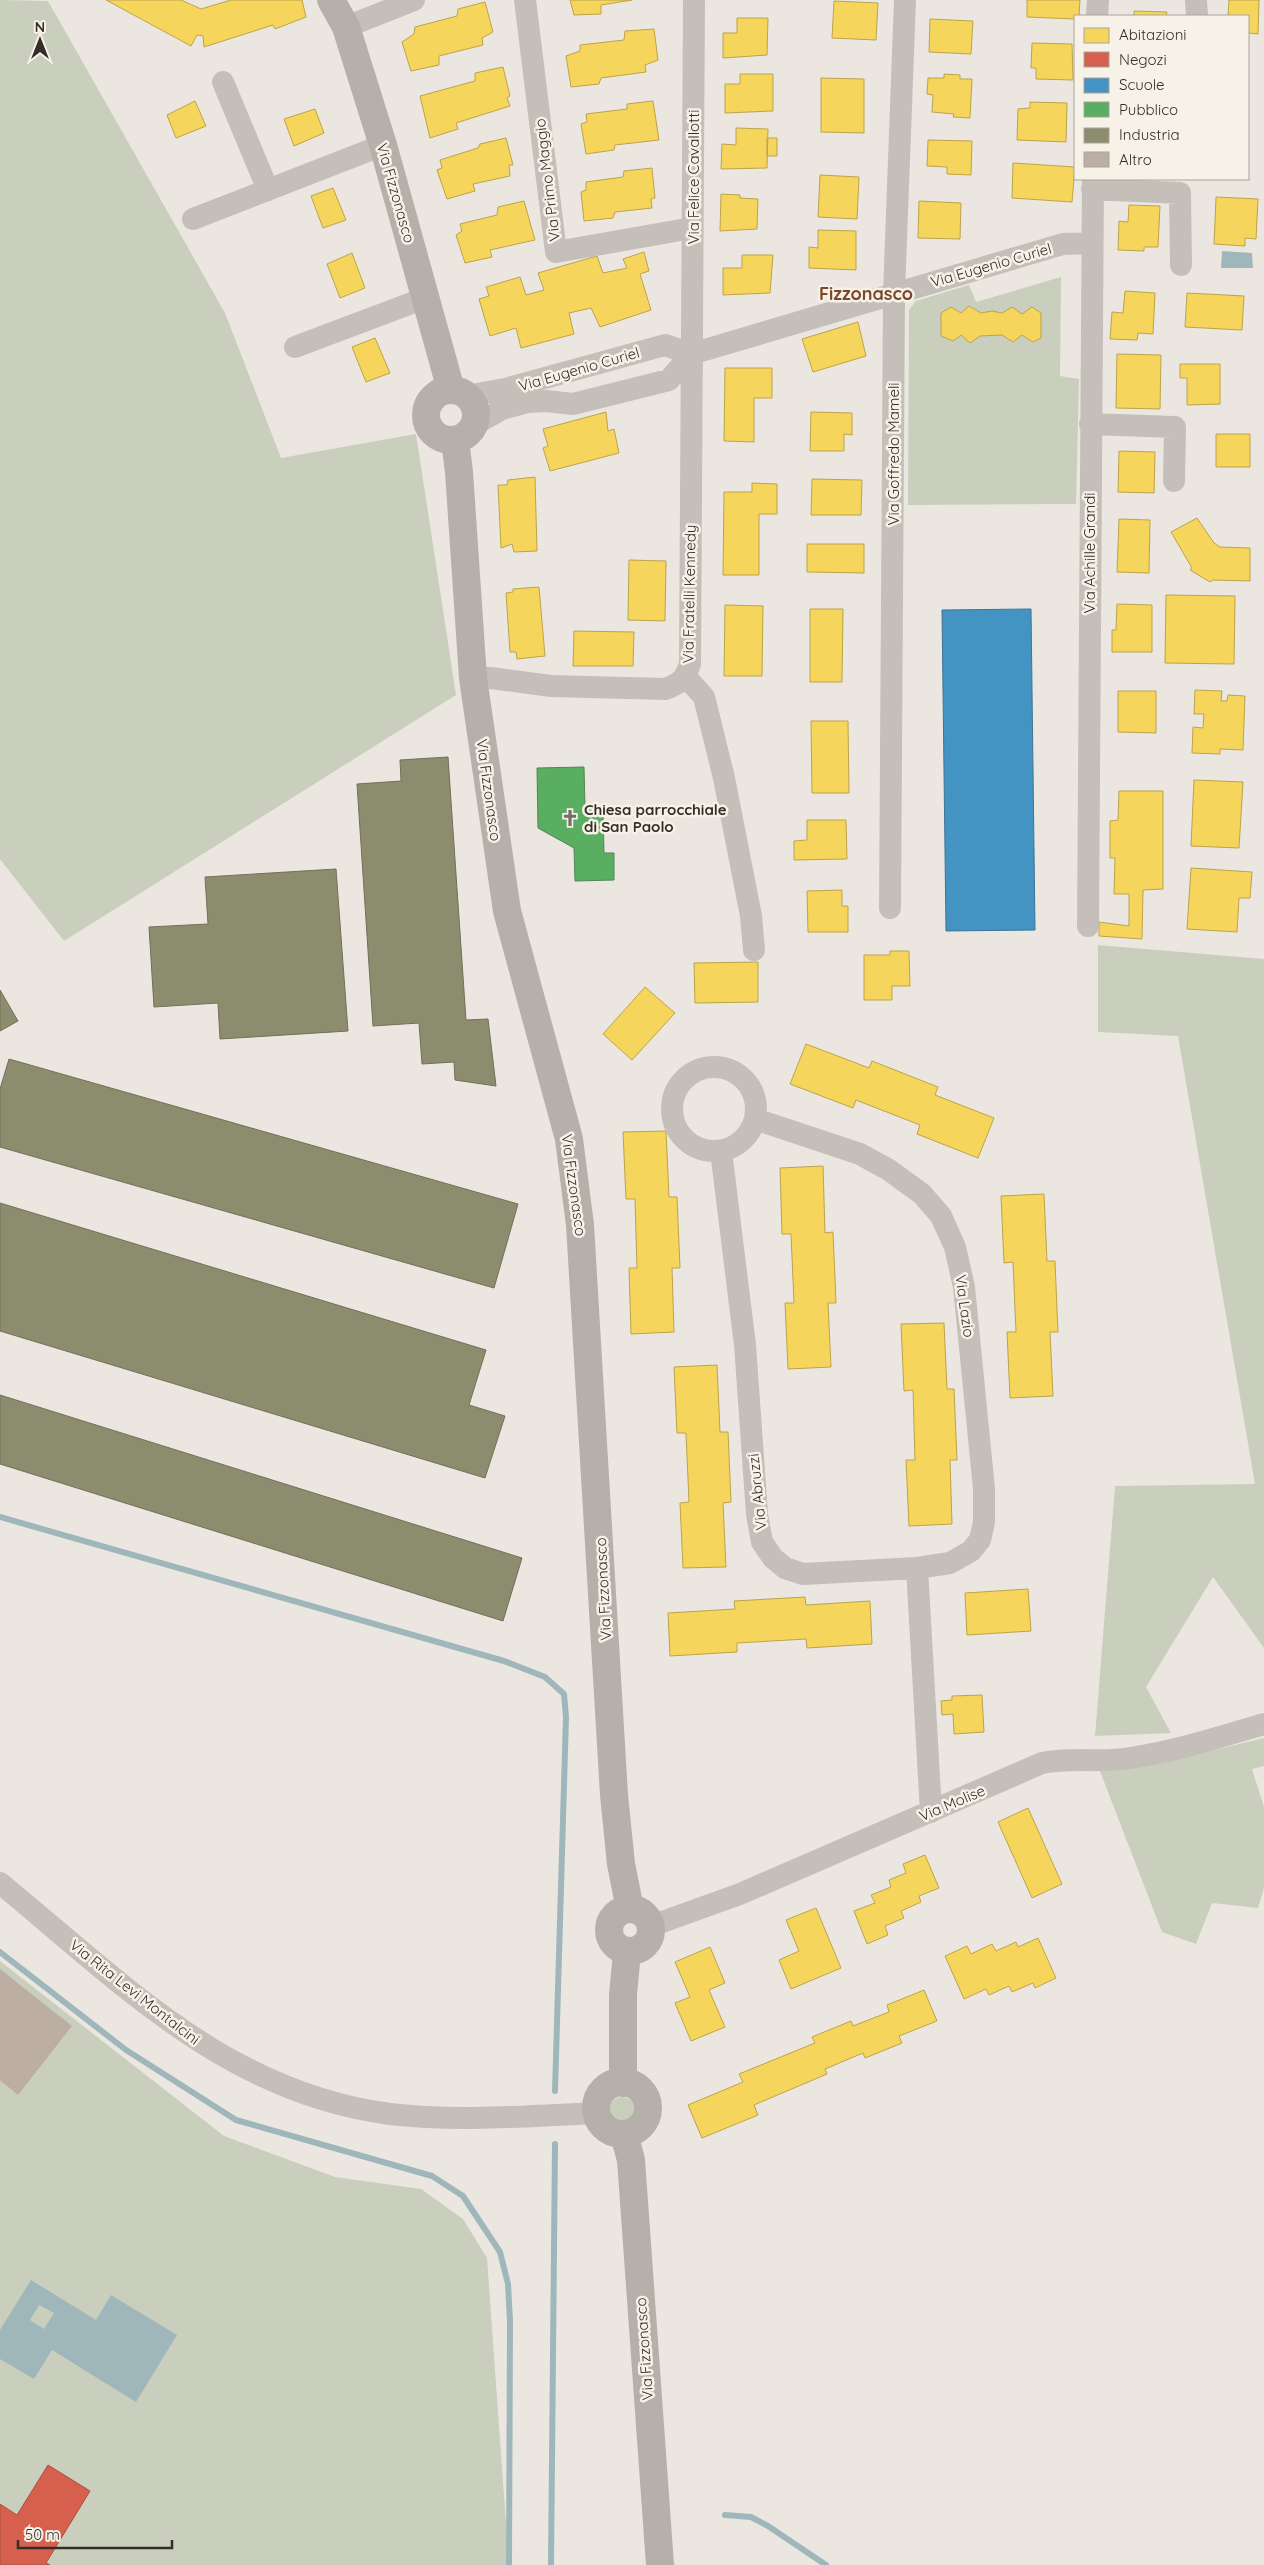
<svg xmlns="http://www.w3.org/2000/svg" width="1264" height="2565" viewBox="0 0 1264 2565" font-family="Quicksand,sans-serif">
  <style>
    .green { fill: #c9cfbc }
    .water { fill: #9fb7ba; fill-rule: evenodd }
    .homes { fill: #f6d55c; stroke: #bca34c }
    .shops { fill: #d6604d; stroke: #a55142 }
    .schools { fill: #4393c3; stroke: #3e7494 }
    .public { fill: #5aae61; stroke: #4f8750 }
    .industry { fill: #8c8c6e; stroke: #727059 }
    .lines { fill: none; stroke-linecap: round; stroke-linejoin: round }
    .stream { stroke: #9fb7ba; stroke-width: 6 }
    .building { fill: #bdaea4 }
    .minor { stroke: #c4bfb9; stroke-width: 22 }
    .secondary { stroke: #b5b0aa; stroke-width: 28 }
    .labels { text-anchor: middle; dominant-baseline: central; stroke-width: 5; stroke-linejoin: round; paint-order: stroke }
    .street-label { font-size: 15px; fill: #342d28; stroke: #f7f2e8 }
    .poi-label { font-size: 15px; font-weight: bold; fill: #342d28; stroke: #f7f2e8; text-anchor: start }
    .quarter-label { font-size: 18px; font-weight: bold; fill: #7a472a; stroke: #f7f2e8 }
  </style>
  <rect width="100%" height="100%" fill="#ebe7e0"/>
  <path class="green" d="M0,0L48,1L225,313L281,458L416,434L456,695L64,941L0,859Z
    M1061,277L1060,376L1079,379L1076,504L908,505L909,310L916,301L969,285L976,302Z
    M1098,945L1264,959V1648L1213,1577L1146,1687L1171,1733L1095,1736L1115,1486L1255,1484L1178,1036L1098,1032Z
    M1264,1738V1766L1252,1769L1264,1807V1888L1258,1908L1212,1903L1196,1944L1162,1932L1098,1766L1210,1751Z
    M0,1961L224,2136L335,2177L421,2189L463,2219L487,2258L509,2565H0Z
    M609 2110a13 13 0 1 1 26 0a13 13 0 1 1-26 0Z"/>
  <path class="water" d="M1222,251L1252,253L1253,268H1221Z
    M31,2280L96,2320L111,2295L177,2335L136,2402L52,2350L34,2379L0,2359V2330ZM39,2305L54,2313L44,2329L30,2320Z"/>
  <path class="homes" d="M106,0H181L201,9L231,0H302L306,17L275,29L273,25L204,47L203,36L197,35L191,46Z
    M570,0H632L601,5V14L574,15Z
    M1027,0H1080L1079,16H1075V19L1027,17Z
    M1229,0H1259L1258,34L1248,33V16H1225H1228Z
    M834,1L878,3L876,40L832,38Z
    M485,2L493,32L482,38L483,45L439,56V65L411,71L402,42L414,34L415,27L457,16L458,9Z
    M1134,11L1167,12L1166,16H1134Z
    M737,18H768L767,55L723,58V33H737Z
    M930,19L973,21L971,54L929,52Z
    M654,29L658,60L645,65L646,72L601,78L599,84L571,87L566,56L580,51V45L624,40L625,31Z
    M1032,43L1072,44L1073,80L1036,79V68H1031Z
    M503,67L510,96L507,98L510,106L456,123L458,129L430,138L420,96L475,81V73Z
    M740,74H773V111L725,113V84H740Z
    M944,74L960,75V79H972L970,118L953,117L954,114L932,112L933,95L927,94L928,78H944Z
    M821,78L864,79V133L821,132Z
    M195,101L206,126L176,138L167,115Z
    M653,101L659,140L615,145L614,150L586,154L581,124L587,122L586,114L627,109V104Z
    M1030,102L1067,103L1066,142L1017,140L1018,109L1030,108Z
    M315,109L324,133L294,146L284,119Z
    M736,128L768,129L767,168L721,169L722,144L736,145Z
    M506,138L513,165H509L510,176L473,184L475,191L447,199L437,170L442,168L440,160L478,148L480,144Z
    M767,138H777V156H767Z
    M928,140L972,141L971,175L947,174V167L927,166Z
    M1013,163L1075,167L1072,202L1012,198Z
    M652,168L655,198L651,199L652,208L615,212L613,218L584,221L581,192L586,190V182L623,177L624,171Z
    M820,175L859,177L857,219L818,217Z
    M333,188L346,220L323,228L311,196Z
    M721,194L740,195V198L758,199L757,229L720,231Z
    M1216,197L1258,199L1256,239L1245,238V246L1214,244Z
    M524,201L535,240L490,250L492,257L465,263L456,235L462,231L460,224L497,215L498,207Z
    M919,201L961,203L960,239L918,238Z
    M1129,205L1160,206L1158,247H1144V251L1118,250L1119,221L1128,222Z
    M818,230L856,231V270L809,268V247L818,248Z
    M644,252L649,271L640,274L651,310L600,327L591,308L569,313L574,334L521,348L516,328L490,336L479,299L489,296L486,287L520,277L526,295L544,290L538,273L597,256L603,273L627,268L623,259Z
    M352,253L365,288L340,298L327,264Z
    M742,255H773L770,293L723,295V268H742Z
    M1125,291L1155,293L1153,334L1138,333L1137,340L1110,339L1112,312L1123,313Z
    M1187,293L1244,296L1242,330L1185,327Z
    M969,306L981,313L992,311L1002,313L1012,307L1022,314L1032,307L1041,313V338L1033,342L1022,335L1013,342L1002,335L980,336L970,343L961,335L953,341L941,336V313L951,307L961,313Z
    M858,322L866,356L813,372L802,339Z
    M375,338L390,373L366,382L352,347Z
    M1117,354L1161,355L1160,409L1116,408Z
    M1180,364H1220V404L1187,405V378H1180Z
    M725,368H772V398H754V442L724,441Z
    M606,412L608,431L614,429L619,453L550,471L543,448L548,446L543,429Z
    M811,412L852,413V435L844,434V451H810Z
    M1216,434H1250V467H1216Z
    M1119,451L1155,452L1154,493L1118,492Z
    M535,477L537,551L514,552L512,544L501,548L498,485H507L508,480Z
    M812,479L862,480L861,515H811Z
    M752,483L777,484V514H759V575H723L724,492H752Z
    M1197,518L1214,543L1220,547L1250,548V581L1213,580L1210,582L1190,570L1192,568L1171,532Z
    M1119,519L1150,520L1149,573L1117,572Z
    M807,544H864V573L807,572Z
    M629,560L666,561L665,621L628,620Z
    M539,587L545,656L517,659L516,652H510L506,593L513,592V589Z
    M1166,595L1235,596L1234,664L1165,663Z
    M1117,604L1152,605V652H1112V630H1116Z
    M725,605L763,606L762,676H724Z
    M810,609H843L842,682H810Z
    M574,631L634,632L633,666H573Z
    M1195,690L1222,691L1221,701H1227L1228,695L1245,696L1243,750L1220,749V754L1192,753L1193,727L1203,728L1204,714H1194Z
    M1118,691H1156V733L1118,732Z
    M811,721H848L849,793H812Z
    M1194,780L1243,782L1239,848L1191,846Z
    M1119,791H1163V889L1143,890L1142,939L1099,936V922L1129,926V894H1114L1115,858H1110V821L1118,820Z
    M807,820H846L847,859L794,860V841L807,840Z
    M1191,868L1252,872L1250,898H1239L1237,932L1187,929Z
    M842,890V906H848V932H808L807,891Z
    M890,951H909L910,986H892V1000H864V955H890Z
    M758,962V1002L695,1003L694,963Z
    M645,987L675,1013L632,1060L603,1034Z
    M806,1044L869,1068L872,1061L938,1087L935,1095L994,1118L978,1158L917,1134L920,1125L856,1100L853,1108L790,1084Z
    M666,1131L669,1197H677L680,1268H672L674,1332L631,1334L629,1268H637L635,1199H626L623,1132Z
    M823,1166L825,1233L833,1232L836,1303H828L831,1367L788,1369L785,1303H794L791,1234H782L780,1168Z
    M1044,1194L1047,1261H1055L1058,1332H1050L1053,1396L1010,1398L1007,1332H1016L1013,1262L1004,1263L1001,1196Z
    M944,1323L947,1389H954L957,1460H950L952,1524L909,1526L906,1460H915L913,1390L904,1391L901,1324Z
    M717,1365L720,1432H728L731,1502L723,1503L726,1567L683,1568L680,1503L689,1502L686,1433H677L674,1367Z
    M1028,1589L1031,1631L967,1635L965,1593Z
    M805,1597L806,1605L870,1601L872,1644L807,1648L806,1639L737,1643V1652L670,1656L668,1613L735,1609L734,1601Z
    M982,1695L984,1732L954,1734L953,1714L942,1715L941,1701L952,1700V1696Z
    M1028,1808L1062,1884L1032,1898L998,1822Z
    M925,1855L939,1888L919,1896L921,1902L901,1911L904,1918L885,1926L888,1935L867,1944L854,1911L875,1903L871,1895L891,1887L889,1880L906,1873L903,1864Z
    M816,1908L841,1968L791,1989L779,1960L799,1951L786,1920Z
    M1038,1938L1056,1978L1035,1988L1033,1983L1012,1992L1009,1986L989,1995L986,1989L964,1999L945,1956L967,1946L971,1954L992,1944L996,1951L1016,1942L1018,1947Z
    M710,1947L725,1983L709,1990L725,2027L691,2041L675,2003L690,1997L675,1962Z
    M924,1990L937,2021L899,2036L902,2043L865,2058L863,2053L825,2069L827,2074L754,2105L758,2115L702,2138L688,2105L743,2082L739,2074L815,2043L812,2037L851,2021L853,2026L889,2012L887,2005Z"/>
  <path class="shops" d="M48,2465L90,2491L46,2563L50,2565H0V2504L17,2515Z"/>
  <path class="schools" d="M1031,609L1035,930L946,931L942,610Z"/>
  <path class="public" d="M584,767L585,808L603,807L604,853H614V880L575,881L574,848L538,828L537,768Z"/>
  <path class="industry" d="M448,757L466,1020L488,1019L496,1086L455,1080L454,1062L422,1064L419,1023L373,1026L357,784L401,781L400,760Z
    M336,869L348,1031L220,1039L218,1003L154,1007L149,927L208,924L205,877Z
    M0,990L18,1021L0,1031Z
    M9,1059L518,1204L494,1288L0,1147V1089Z
    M0,1203L486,1350L469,1405L505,1416L485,1478L0,1331Z
    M0,1395L522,1558L503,1621L0,1464Z"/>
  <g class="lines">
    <path class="stream" d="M0,1517L504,1661L545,1677L564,1694L566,1717L555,2091
      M0,1952L126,2050L236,2120L432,2176L463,2196L500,2252L508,2284L510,2321L509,2565
      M725,2515L751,2517L768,2526L826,2565
      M551,2565L555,2144"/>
  </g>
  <path class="building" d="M0,1969L72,2026L18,2095L0,2080Z"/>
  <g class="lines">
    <path class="minor" d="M525,0L556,252L692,228
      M1196,0L1197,16
      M1097,16L1098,0
      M346,27L414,0
      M223,82L268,190
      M1092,189L1180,193L1181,265
      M193,219L383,145
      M295,347L425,298
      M691,354L1063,244L1091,243
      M466,396L505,389L665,345L691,354L669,380L573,404L546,401L528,402L502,409L474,425
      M1090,424L1175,427L1174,481
      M686,677L704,697L724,778L751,916L754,950
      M473,678H491L551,686L665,689C680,684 685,679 690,664L694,0
      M890,908L894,293L905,0
      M1088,926L1093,179
      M672 1109a42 42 0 1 1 84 0a42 42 0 1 1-84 0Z
      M721,1151L745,1345L757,1514L762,1542L773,1558L785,1568L803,1574L917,1568L950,1563L971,1551L980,1540L984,1522V1489L964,1287L955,1247L941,1216L922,1194L889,1170L860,1154L755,1119
      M917,1568L931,1812
      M0,1883C121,1982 227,2093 390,2114C458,2122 528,2116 597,2113
      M651,1926L740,1894L1042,1763C1072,1757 1101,1763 1130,1758C1176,1751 1220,1737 1264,1724"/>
    <path class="secondary" d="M331,0L346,27L383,145L451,390
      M426 415a25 25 0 1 1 50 0a25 25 0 1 1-50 0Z
      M455,440L459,472L473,678L507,911L569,1139L580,1225L614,1795L621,1864L630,1909
      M609 1930a21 21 0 1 1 42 0a21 21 0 1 1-42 0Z
      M596 2108a26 26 0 1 1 52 0a26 26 0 1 1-52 0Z
      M623,2083V1995L627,1952
      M624,2134L631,2160L660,2565"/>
  </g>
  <defs>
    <g id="church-bare" transform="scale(1.35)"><path d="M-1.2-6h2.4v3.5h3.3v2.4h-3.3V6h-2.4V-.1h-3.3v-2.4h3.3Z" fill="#746e68" stroke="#f7f2e8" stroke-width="2.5" paint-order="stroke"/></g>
  </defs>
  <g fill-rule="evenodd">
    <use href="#church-bare" x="570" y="818"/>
  </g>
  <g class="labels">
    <g class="street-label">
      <text transform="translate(693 177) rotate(-90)">Via Felice Cavallotti</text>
      <text transform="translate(547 180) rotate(-97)">Via Primo Maggio</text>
      <text transform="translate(396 193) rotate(74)">Via Fizzonasco</text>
      <text transform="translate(991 265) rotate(-16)">Via Eugenio Curiel</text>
      <text transform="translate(579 369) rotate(-16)">Via Eugenio Curiel</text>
      <text transform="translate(893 454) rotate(-90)">Via Goffredo Mameli</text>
      <text transform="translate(1089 553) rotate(-90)">Via Achille Grandi</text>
      <text transform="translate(689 594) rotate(-89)">Via Fratelli Kennedy</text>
      <text transform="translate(489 790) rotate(82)">Via Fizzonasco</text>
      <text transform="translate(574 1185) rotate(82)">Via Fizzonasco</text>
      <text transform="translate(965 1306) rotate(82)">Via Lazio</text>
      <text transform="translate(757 1492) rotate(-96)">Via Abruzzi</text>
      <text transform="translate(603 1589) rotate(-93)">Via Fizzonasco</text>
      <text transform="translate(952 1803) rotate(-23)">Via Molise</text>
      <text transform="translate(135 1992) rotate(38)">Via Rita Levi Montalcini</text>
      <text transform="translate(644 2349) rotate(-94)">Via Fizzonasco</text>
    </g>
    <g class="poi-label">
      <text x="584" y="809">Chiesa parrocchiale<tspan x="584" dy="17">di San Paolo</tspan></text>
    </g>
    <g class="quarter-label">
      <text x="866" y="293">Fizzonasco</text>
    </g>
  </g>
  <rect x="1074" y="15" width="175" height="165" fill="#f7f2e8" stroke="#a9a39b"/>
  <rect x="1084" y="28" width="25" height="15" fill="#f6d55c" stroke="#a9a39b"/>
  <text x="1119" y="40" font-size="15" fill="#342d28">Abitazioni</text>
  <rect x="1084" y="52" width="25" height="15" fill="#d6604d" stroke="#a9a39b"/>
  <text x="1119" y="65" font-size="15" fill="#342d28">Negozi</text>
  <rect x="1084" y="78" width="25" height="15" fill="#4393c3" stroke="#a9a39b"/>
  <text x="1119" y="90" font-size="15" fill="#342d28">Scuole</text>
  <rect x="1084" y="102" width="25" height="15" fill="#5aae61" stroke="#a9a39b"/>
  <text x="1119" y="115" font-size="15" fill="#342d28">Pubblico</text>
  <rect x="1084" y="128" width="25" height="15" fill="#8c8c6e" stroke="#a9a39b"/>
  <text x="1119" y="140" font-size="15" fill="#342d28">Industria</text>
  <rect x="1084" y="152" width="25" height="15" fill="#bdaea4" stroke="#a9a39b"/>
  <text x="1119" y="165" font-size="15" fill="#342d28">Altro</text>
  <g transform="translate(40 40)" stroke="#f7f2e8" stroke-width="4" paint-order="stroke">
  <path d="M0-4L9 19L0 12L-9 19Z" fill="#342d28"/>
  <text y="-8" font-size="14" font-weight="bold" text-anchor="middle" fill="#342d28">N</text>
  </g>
  <path d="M18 2540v8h154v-8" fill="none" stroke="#342d28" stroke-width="2.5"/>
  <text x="25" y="2540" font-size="15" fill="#342d28" stroke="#f7f2e8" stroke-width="4" paint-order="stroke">50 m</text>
</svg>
